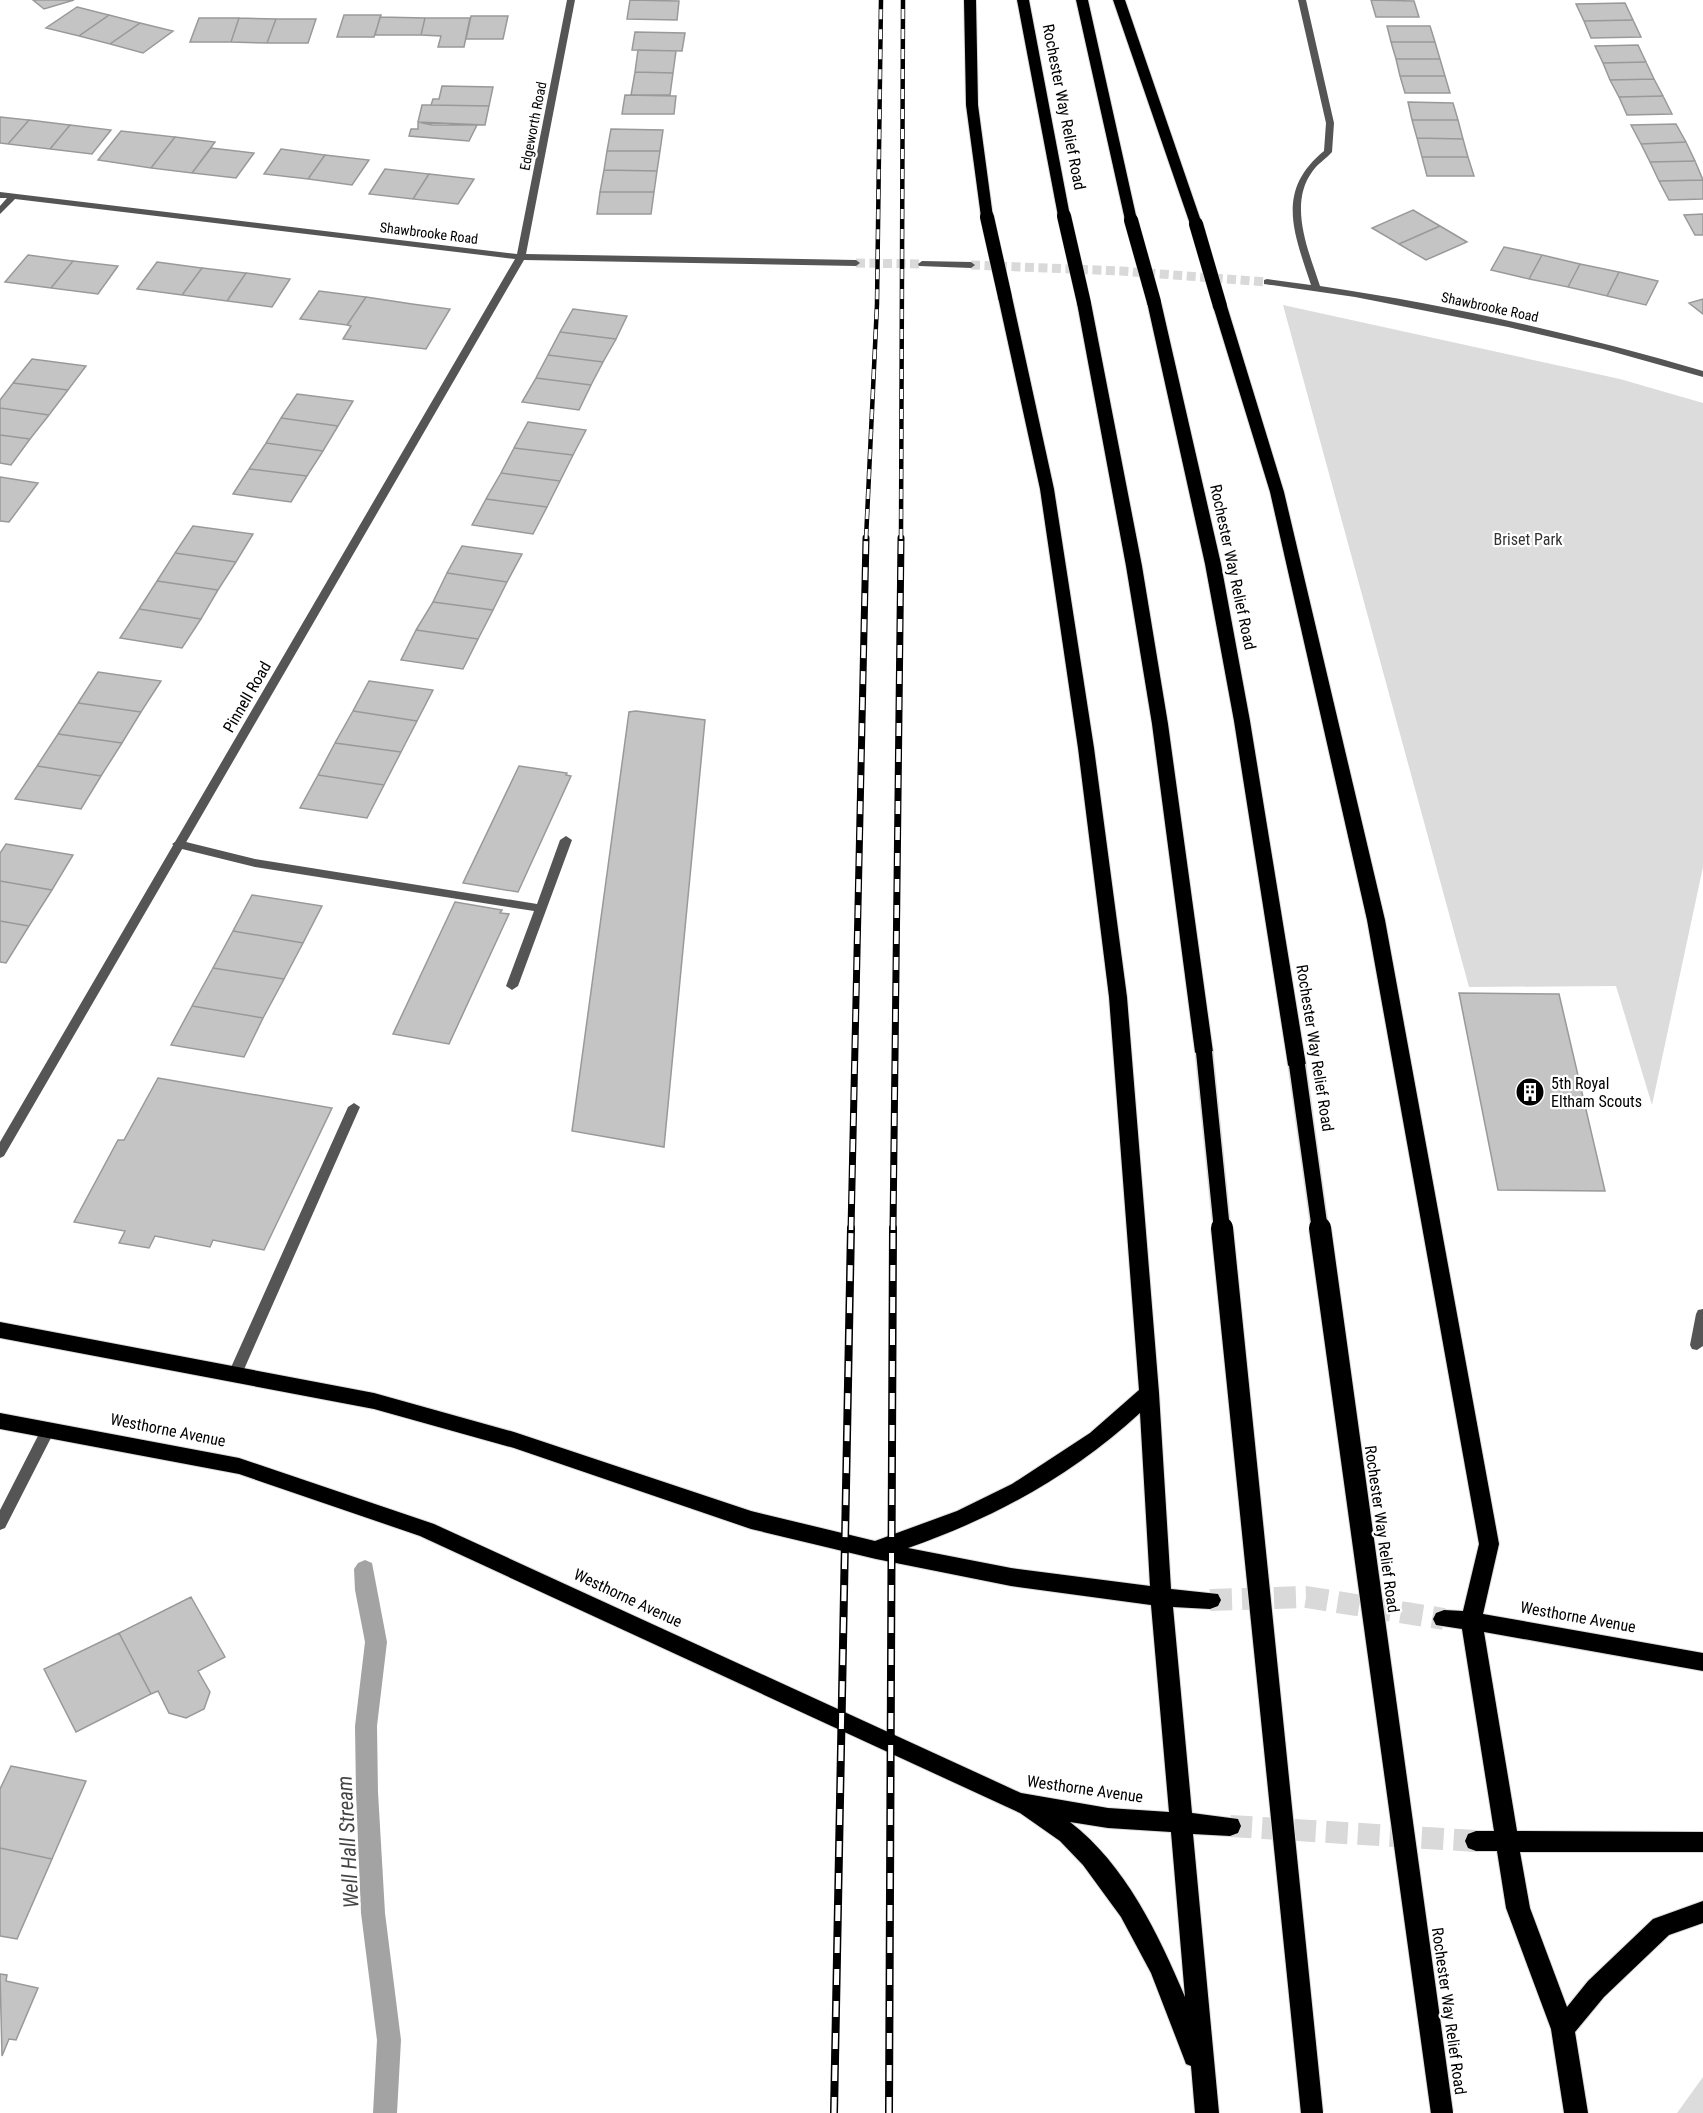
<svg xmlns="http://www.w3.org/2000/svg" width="1703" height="2113" viewBox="0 0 1703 2113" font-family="'Roboto Condensed',sans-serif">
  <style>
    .green { fill: #dcdcdc }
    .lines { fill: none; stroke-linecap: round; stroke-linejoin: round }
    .stream { fill: #a3a3a3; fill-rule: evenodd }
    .building { fill: #c4c4c4; stroke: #999; stroke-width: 1.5 }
    .street-tunnel { stroke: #d9d9d9; stroke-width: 9; stroke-dasharray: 9 4.5; stroke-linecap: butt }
    .highway-tunnel { stroke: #d9d9d9; stroke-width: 22; stroke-dasharray: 22 10; stroke-linecap: butt }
    .highway-casing { stroke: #dbdbdb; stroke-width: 2 }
    .lane { fill: #555; fill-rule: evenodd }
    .street { fill: #555; fill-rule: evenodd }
    .highway { fill: #000; fill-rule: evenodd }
    .rail-far2-casing { stroke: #000; stroke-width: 4.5 }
    .rail-far1-casing { stroke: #000; stroke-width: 7 }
    .rail-casing { stroke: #000; stroke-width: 8 }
    .rail-far2 { stroke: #fff; stroke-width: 3; stroke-dasharray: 10; stroke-linecap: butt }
    .rail-far1 { stroke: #fff; stroke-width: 4.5; stroke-dasharray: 13; stroke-linecap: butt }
    .rail { stroke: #fff; stroke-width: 5; stroke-dasharray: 16; stroke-linecap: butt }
    .highway-bridge-far2-casing { stroke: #dbdbdb; stroke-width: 15; stroke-linecap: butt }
    .highway-bridge-far1-casing { stroke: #dbdbdb; stroke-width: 19; stroke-linecap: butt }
    .highway-bridge-casing { stroke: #dbdbdb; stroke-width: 24; stroke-linecap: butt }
    .highway-bridge-far2 { stroke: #000; stroke-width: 14 }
    .highway-bridge-far1 { stroke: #000; stroke-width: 16 }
    .highway-bridge { stroke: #000; stroke-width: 22 }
    .labels { text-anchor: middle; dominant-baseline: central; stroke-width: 4.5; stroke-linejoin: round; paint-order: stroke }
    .far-street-label { font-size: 14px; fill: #000; stroke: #fff }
    .street-label { font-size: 16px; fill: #000; stroke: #fff }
    .park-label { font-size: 16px; fill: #333; stroke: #fff }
    .poi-label { font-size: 16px; fill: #000; stroke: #fff; text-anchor: start }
    .near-water-label { font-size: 21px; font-style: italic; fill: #444; stroke: #fff }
  </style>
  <rect width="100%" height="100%" fill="#fff"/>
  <path class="green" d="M1283,305L1620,379L1703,403V867L1652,1105L1616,986L1469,987Z
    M1703,2077V2113H1677Z"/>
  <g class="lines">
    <path class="stream" d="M365,1560L372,1563L387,1642L377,1726L378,1792L385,1913L401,2040L397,2113H373L377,2040L361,1913L356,1792L355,1726L365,1642L355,1590L354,1569L358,1563Z"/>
  </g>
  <path class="building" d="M33,0H74L44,9Z
    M630,0L679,1L677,20L627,19Z
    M1371,0L1414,1L1419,17H1376Z
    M1625,3L1633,20L1584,21L1576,4Z
    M77,7L109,15L79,36L46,28Z
    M109,15L140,23L110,44L79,36Z
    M344,15H381L374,37H337Z
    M471,16H508L503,39H466Z
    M380,17L425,18L421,35H375Z
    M199,18H239L231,42H190Z
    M239,18L276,19L267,43L231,42Z
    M425,18H470L464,47H438L441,36L421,35Z
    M276,19H316L308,43H267Z
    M1633,20L1641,37L1591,38L1584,21Z
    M140,23L173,31L143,53L110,44Z
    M1387,26H1430L1435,42H1391Z
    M635,32L685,33L682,51L632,50Z
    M1391,42H1435L1440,59H1396Z
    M1638,45L1646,62L1603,63L1595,46Z
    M638,50L676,51L673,73L635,72Z
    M1396,59H1440L1445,76H1400Z
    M1646,62L1654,79L1610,80L1603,63Z
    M635,72L673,73L670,95H631Z
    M1400,76H1445L1450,93H1405Z
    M1654,79L1663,96L1619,97L1610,80Z
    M442,86L493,87L489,106L431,105L433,99H439Z
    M625,95L676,96L674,114H622Z
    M1663,96L1672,114L1627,115L1619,97Z
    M1408,102L1453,103L1458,120H1412Z
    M422,105H431L489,106L485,125L418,122Z
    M0,117L29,120L8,144L0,143Z
    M29,120L70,125L50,149L8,144Z
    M1412,120H1458L1463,139L1417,138Z
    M418,122L432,125H477L469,141L409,136L411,129H418Z
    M1676,124L1686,142L1641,144L1631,125Z
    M70,125L111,130L92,154L50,149Z
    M611,129L663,130L660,151H607Z
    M121,131L175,137L151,168L98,160Z
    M175,137L215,142L192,173L151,168Z
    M1417,138L1463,139L1468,157H1422Z
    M1686,142L1695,161L1650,162L1641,144Z
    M211,148L254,153L236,178L192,173Z
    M281,149L325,155L308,179L264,174Z
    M607,151H660L657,171L604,170Z
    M325,155L369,160L352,185L308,179Z
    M1422,157H1468L1474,176H1427Z
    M1695,161L1703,180L1659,181L1650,162Z
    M385,169L429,174L413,199L369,194Z
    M604,170L657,171L654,192H600Z
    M429,174L474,179L458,204L413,199Z
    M1703,180V199L1669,200L1659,181Z
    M600,192H654L651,214H597Z
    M1413,210L1440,226L1399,244L1372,228Z
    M1703,214V235H1695L1684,215Z
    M1440,226L1467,242L1426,260L1399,244Z
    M1504,247L1542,255L1529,279L1491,270Z
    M28,255L73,261L51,288L5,282Z
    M1542,255L1580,264L1568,287L1529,279Z
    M73,261L118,266L98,294L51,288Z
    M157,262L202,268L182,295L137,289Z
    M1580,264L1619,272L1607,296L1568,287Z
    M202,268L246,273L227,301L182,295Z
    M1619,272L1658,281L1646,305L1607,296Z
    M246,273L290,279L272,307L227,301Z
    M319,291L366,297L347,325L300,319Z
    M366,297L412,304L450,309L426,349L343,339L351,326L347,325Z
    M1703,299V314L1689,303Z
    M573,309L627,316L616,339L560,332Z
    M560,332L616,339L603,362L548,355Z
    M548,355L603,362L591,385L536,378Z
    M32,359L86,366L68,390L13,383Z
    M536,378L591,385L579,410L522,402Z
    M13,383L68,390L49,415L0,408V400Z
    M297,394L353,401L338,426L281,418Z
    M0,408L49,415L30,439L0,435Z
    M281,418L338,426L323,451L266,443Z
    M528,422L586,430L573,455L514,448Z
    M0,435L30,439L11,465L0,463Z
    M266,443L323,451L307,476L249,469Z
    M514,448L573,455L560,481L501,473Z
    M249,469L307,476L291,502L233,494Z
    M501,473L560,481L547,507L486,499Z
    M0,477L38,483L9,522L0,521Z
    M486,499L547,507L533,534L472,525Z
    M193,526L253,534L236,562L175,553Z
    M462,546L522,554L507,582L447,573Z
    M175,553L236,562L218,590L157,581Z
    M447,573L507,582L493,610L433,602Z
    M157,581L218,590L201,619L139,609Z
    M433,602L493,610L478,639L416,630Z
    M139,609L201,619L182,648L120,638Z
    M416,630L478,639L463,669L401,660Z
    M98,672L161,681L141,712L78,703Z
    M369,681L433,690L417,721L353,711Z
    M78,703L141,712L122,743L58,734Z
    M353,711L417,721L401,752L335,743Z
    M636,711L705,720L664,1147L572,1131L629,712Z
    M58,734L122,743L101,776L37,766Z
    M335,743L401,752L384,785L318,775Z
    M37,766L101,776L81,809L15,799Z
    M519,766L567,773L566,775L571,776L518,892L463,883Z
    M318,775L384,785L367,818L300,808Z
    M6,844L73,855L52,890L0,881V853Z
    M0,881L52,890L29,926L0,921Z
    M252,895L322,906L303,943L233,931Z
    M455,902L502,910L500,913L509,914L449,1044L393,1034Z
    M0,921L29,926L6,963L0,962Z
    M233,931L303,943L284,979L213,968Z
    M213,968L284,979L263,1018L192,1006Z
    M1459,993L1559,994L1605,1191L1498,1190Z
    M192,1006L263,1018L244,1057L171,1045Z
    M158,1078L332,1108L264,1250L213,1240L210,1247L155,1236L149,1248L119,1243L125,1231L74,1222L118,1140H124Z
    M191,1597L225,1657L198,1671L210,1692L204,1709L186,1718L169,1713L158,1691L151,1694L119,1633Z
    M119,1633L151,1694L76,1732L44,1669Z
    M11,1766L86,1781L52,1859L0,1848V1789Z
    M0,1848L52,1859L17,1939L0,1936Z
    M0,1974L7,1975L6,1981L38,1988L16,2040L9,2039L2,2056Z"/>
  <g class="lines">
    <path class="street-tunnel" d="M856,263L922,264
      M971,265L1121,271L1267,282"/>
    <path class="highway-tunnel" d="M1210,1600L1306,1597L1444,1619
      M1230,1826L1476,1841"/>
    <g class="highway-casing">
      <path id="highway" d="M964,0H976L978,105L993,217L987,221L981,217L966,105Z
        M1017,0H1029L1070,216L1064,220L1058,216Z
        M1076,0H1088L1137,220L1136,223H1126L1125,220Z
        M1113,0H1125L1202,224L1201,227H1191L1190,224Z
        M1005,293L1012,297L1054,489L1094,748L1127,997L1159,1393L1171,1589L1218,1594L1221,1600L1218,1606L1210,1609L1173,1607L1192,1813L1238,1819L1241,1826L1238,1833L1230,1836L1193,1834L1219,2113H1195L1191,2066L1186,2064L1183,2056L1151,1973L1121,1917L1083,1865L1060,1841L1020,1813L420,1536L239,1474L0,1429V1413L239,1458L434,1524L1021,1793L1108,1808L1169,1812L1151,1605L1011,1586L876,1559L751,1529L514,1448L374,1409L0,1338V1322L374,1393L514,1432L751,1511L875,1541L957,1511L1012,1484L1090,1433L1139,1390L1109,997L1078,748L1040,489L998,297ZM1140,1413L1150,1586L1011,1568L908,1548C994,1518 1073,1475 1140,1413ZM1070,1822L1108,1828L1171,1832L1185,1997C1159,1935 1125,1864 1070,1822Z
        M1154,298L1161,302L1221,564L1250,721L1306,1065L1303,1070H1291L1288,1065L1234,721L1205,564L1147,302Z
        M1084,299L1091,303L1142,566L1168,724L1213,1052L1210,1057H1198L1195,1052L1152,724L1126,566L1077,303Z
        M1220,302L1227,306L1284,492L1385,920L1499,1544L1483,1614L1703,1653V1671L1484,1632L1517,1831L1703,1832V1852H1520L1530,1908L1567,2007L1588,1981L1653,1919L1703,1901V1923L1669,1935L1604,1997L1575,2032L1588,2113H1564L1551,2029L1506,1908L1497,1851H1476L1468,1848L1465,1841L1468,1834L1476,1831H1494L1462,1629L1436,1625L1433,1619L1436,1613L1444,1610L1463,1611L1479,1544L1367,920L1270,492L1213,306Z"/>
    </g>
    <path class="lane" d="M566,836L572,840L518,986L512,990L506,986L534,911L255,867L178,848L172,844L178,840L255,859L537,904L560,840Z
      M354,1103L360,1107L242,1374L240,1378L235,1379L230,1378L228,1374L348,1107Z"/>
    <path class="street" d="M567,0H575L526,254L856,260L860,263L856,266L524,260L4,1156L0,1158V1142L515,259L15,199L0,214V206L7,198H0V192L517,254Z
      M1298,0H1306L1334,123L1332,152C1326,159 1317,164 1312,172C1288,205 1309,252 1320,286C1449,305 1578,334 1703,371V377L1603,349L1508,327L1355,297L1264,284V280L1267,279L1311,285C1294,233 1275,191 1324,151L1326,123Z
      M922,261L971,262L975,265L971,268L919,266L918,264Z
      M1703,1309V1346L1697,1350L1692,1349L1690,1345L1696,1314L1698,1310Z
      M48,1425L53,1426L55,1430L5,1528L0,1530V1510L43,1426Z"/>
    <use href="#highway" class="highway"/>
    <g class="rail-far2-casing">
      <path id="rail-far2" d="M866,539L877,304L881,0
        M901,539L903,0"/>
    </g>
    <g class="rail-far1-casing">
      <path id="rail-far1" d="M851,1230L866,538
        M893,1230L901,538"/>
    </g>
    <g class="rail-casing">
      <path id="rail" d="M834,2113L851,1228
        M889,2113L893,1228"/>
    </g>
    <use href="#rail-far2" class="rail-far2"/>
    <use href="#rail-far1" class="rail-far1"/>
    <use href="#rail" class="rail"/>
    <g class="highway-bridge-far2-casing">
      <path id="highway-bridge-far2" d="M1064,216L1084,303
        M987,217L1005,297
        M1131,220L1154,302
        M1196,224L1220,306"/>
    </g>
    <g class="highway-bridge-far1-casing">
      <path id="highway-bridge-far1" d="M1204,1052L1222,1230
        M1297,1065L1320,1230"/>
    </g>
    <g class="highway-bridge-casing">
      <path id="highway-bridge" d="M1222,1228L1312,2113
        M1320,1228L1442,2113"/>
    </g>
    <use href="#highway-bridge-far2" class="highway-bridge-far2"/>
    <use href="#highway-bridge-far1" class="highway-bridge-far1"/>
    <use href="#highway-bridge" class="highway-bridge"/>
  </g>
  <defs>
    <g id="building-disc" transform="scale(1.5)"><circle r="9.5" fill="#000" stroke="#fff"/><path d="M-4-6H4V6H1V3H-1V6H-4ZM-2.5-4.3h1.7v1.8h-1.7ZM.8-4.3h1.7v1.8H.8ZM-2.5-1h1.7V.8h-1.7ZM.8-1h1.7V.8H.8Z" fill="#fff"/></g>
  </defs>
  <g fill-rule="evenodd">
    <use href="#building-disc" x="1530" y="1092"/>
  </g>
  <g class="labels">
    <g class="far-street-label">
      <text transform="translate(533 126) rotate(-79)">Edgeworth Road</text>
      <text transform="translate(429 233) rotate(7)">Shawbrooke Road</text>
      <text transform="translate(1490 307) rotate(12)">Shawbrooke Road</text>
    </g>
    <g class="street-label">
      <text transform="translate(1064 107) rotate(79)">Rochester Way Relief Road</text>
      <text transform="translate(1233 567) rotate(78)">Rochester Way Relief Road</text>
      <text transform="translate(247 697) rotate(-60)">Pinnell Road</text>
      <text transform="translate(1315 1048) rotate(81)">Rochester Way Relief Road</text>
      <text transform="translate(168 1430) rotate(11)">Westhorne Avenue</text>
      <text transform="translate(1382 1529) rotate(82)">Rochester Way Relief Road</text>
      <text transform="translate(628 1598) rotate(25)">Westhorne Avenue</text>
      <text transform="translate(1578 1617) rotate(10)">Westhorne Avenue</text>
      <text transform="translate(1085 1789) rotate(8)">Westhorne Avenue</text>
      <text transform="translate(1449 2011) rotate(82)">Rochester Way Relief Road</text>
    </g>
    <g class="park-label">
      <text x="1528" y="539">Briset Park</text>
    </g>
    <g class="poi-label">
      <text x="1551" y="1083">5th Royal<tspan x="1551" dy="18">Eltham Scouts</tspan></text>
    </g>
    <g class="near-water-label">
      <text transform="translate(348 1842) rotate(-93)">Well Hall Stream</text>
    </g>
  </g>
</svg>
